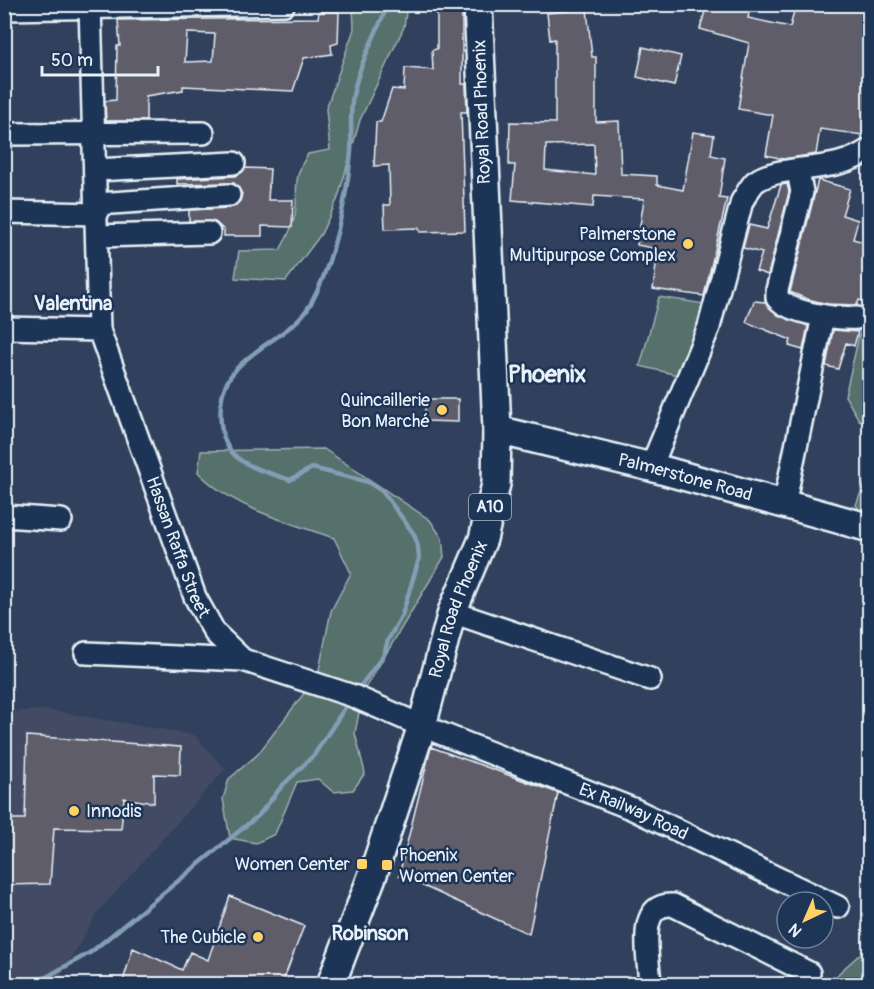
<svg xmlns="http://www.w3.org/2000/svg" width="874" height="989" viewBox="0 0 874 989" font-family="Pangolin,sans-serif">
  <style>
    .built { fill: #424c64 }
    .green { fill: #566f6c; stroke: #9fb0b2; stroke-width: 1.5 }
    .lines { fill: none; stroke-linecap: round; stroke-linejoin: round }
    .stream { stroke: #839eb5; stroke-width: 4.5 }
    .building { fill: #5f5d6a; stroke: #e8f1f8; stroke-width: 1.5; fill-rule: evenodd }
    .minor-casing { stroke: #e8f1f8; stroke-width: 26 }
    .major-casing { stroke: #e8f1f8; stroke-width: 32 }
    .minor { stroke: #1d3557; stroke-width: 21 }
    .major { stroke: #1d3557; stroke-width: 27 }
    .poi-dot { fill: #ffd166; stroke: #1d3557; stroke-width: 2 }
    .labels { text-anchor: middle; dominant-baseline: central; stroke-width: 5; stroke-linejoin: round; paint-order: stroke }
    .shield { fill: #1d3557; stroke: #abb9c8; stroke-width: 1.5 }
    .shield-label { font-size: 16px; font-weight: bold; fill: #e8f1f8 }
    .street-label { font-size: 18px; fill: #e8f1f8; stroke: #1d3557 }
    .poi-label { font-size: 18px; fill: #e8f1f8; stroke: #1d3557; text-anchor: end }
    .neighbourhood-label { font-size: 20px; font-weight: bold; fill: #e8f1f8; stroke: #1d3557 }
    .district-label { font-size: 24px; font-weight: bold; fill: #e8f1f8; stroke: #1d3557 }
  </style>
  <rect width="100%" height="100%" fill="#31415d"/>
  <filter id="ink" filterUnits="userSpaceOnUse"><feTurbulence type="fractalNoise" baseFrequency=".0167" numOctaves="2"/><feDisplacementMap in="SourceGraphic" scale="12" xChannelSelector="R" yChannelSelector="G"/><feConvolveMatrix kernelMatrix="1 2 1 2 8 2 1 2 1" color-interpolation-filters="sRGB"/></filter>
  <g filter="url(#ink)">
    <path class="built" d="M46,710L194,735L225,769L97,913L56,984H5L4,712Z"/>
    <path class="green" d="M353,5H407L404,27L360,120L338,198L321,234L286,281L235,278L239,251L280,250C286,239 293,228 295,215C299,186 291,181 308,154L330,150L326,109L354,29Z
      M659,297L705,304L682,376L640,366Z
      M869,314V424L859,420L845,396L859,336Z
      M324,449L430,520L442,538L444,557L363,692L355,733L365,773L353,790L333,792L318,779L297,782L275,834L256,843L230,838L223,799L229,779L258,754L318,675L331,611L351,573L334,538C288,522 232,508 198,472L201,451Z
      M869,472V516L863,515L856,505Z
      M869,946V984H833L839,973Z"/>
    <g class="lines">
      <path class="stream" d="M357,691L384,654L388,640L402,615L419,559L418,547L414,534L382,491L368,482L312,468L290,480C245,465 216,460 221,403C225,354 288,342 310,305C333,266 347,197 351,152C352,136 350,119 352,102C356,69 376,35 388,4
        M34,984L91,952L259,815L282,786L314,755L350,700"/>
    </g>
    <path class="building" d="M437,4H462V84H466L467,112H461L465,231L420,232L419,228L385,229L384,205H390L389,165L374,166L376,122H381L392,89L404,90L405,68L433,70L432,50L437,49Z
      M707,4H751L748,18L790,27L796,4H870V136L820,129L816,154L783,159L766,155L773,115L738,109L749,43L700,29Z
      M587,9L592,57H596V122L619,121L621,174L657,176V185L683,190L693,132L714,135L711,155L725,158L719,198L727,199L704,296L653,289L658,249L637,245L644,199L594,196L593,207L512,200L515,165H509L510,122L555,123V39L550,40L547,13ZM594,144L595,175L545,170L546,145Z
      M319,12H339L338,43L331,45L332,54L304,58L293,91L183,86V90L146,96V121H106L105,101L116,100L117,46H120L118,20L318,18ZM187,33L215,34L213,61L185,62Z
      M643,47L681,56L674,86L637,77Z
      M246,168L270,169L268,200H293L292,227L262,226V236H224V230L215,222L189,221V210L230,208L240,201L242,194L234,183L177,184V179L235,176Z
      M818,180L850,189L842,215L858,220L853,239L870,244V294L867,303L859,300L857,305L828,304L807,299L790,292Z
      M787,184L789,192L768,275L756,271L762,253L743,248L749,225L767,229L781,185Z
      M754,301L765,302L778,315L808,326L803,350L789,346L791,340L746,322Z
      M833,330L858,332L854,346L846,343L838,369L826,366Z
      M425,399H458V422L425,421Z
      M27,736L181,747L180,775L154,774V803L124,798L121,829L54,828L50,884L4,885V819H25Z
      M431,747L558,793L529,934L399,875Z
      M230,896L304,926L282,984H122L133,948L182,970L190,952L208,960Z"/>
    <g class="lines">
      <g class="minor-casing">
        <g id="minor">
          <path d="M90,4L99,330"/>
          <path d="M4,9L284,4"/>
          <path d="M4,134L203,133"/>
          <path d="M95,170L234,163"/>
          <path d="M798,171L802,192L777,290V298C791,314 837,319 857,318"/>
          <path d="M97,204L229,195"/>
          <path d="M4,212L97,214"/>
          <path d="M97,236L209,233"/>
          <path id="s1" d="M4,328L99,330L195,597L215,633L243,660L353,696L422,726L633,809L838,907"/>
          <path d="M651,467L709,327L742,201C746,195 750,187 755,182C782,162 833,176 870,149"/>
          <path d="M784,505L823,316"/>
          <path d="M4,516L61,520"/>
          <path d="M452,612L650,679"/>
          <path d="M86,653L243,660"/>
          <path d="M650,984C649,959 635,902 673,905L809,973"/>
        </g>
      </g>
      <g class="major-casing">
        <g id="major">
          <path id="s2" d="M497,430L651,467L870,528"/>
          <path id="s3" d="M331,984L373,874L422,726L452,612L483,539L496,484L497,430L478,4"/>
        </g>
      </g>
      <use href="#minor" class="minor"/>
      <use href="#major" class="major"/>
    </g>
  </g>
  <g class="poi-dot">
    <circle cx="688" cy="244" r="6"/>
    <circle cx="442" cy="410" r="6"/>
    <circle cx="74" cy="811" r="6"/>
    <rect x="356" y="858" width="12" height="12" rx="3"/>
    <rect x="381" y="859" width="12" height="12" rx="3"/>
    <circle cx="258" cy="937" r="6"/>
  </g>
  <g class="labels">
    <rect class="shield" x="469" y="494" width="42" height="26" rx="4.5"/>
    <g class="shield-label">
      <text x="490" y="507">A10</text>
    </g>
    <g class="street-label">
      <text transform="translate(482 112) rotate(-92)">Royal Road Phoenix</text>
      <text stroke="none"><textPath href="#s2" startOffset="194">Palmerstone Road</textPath></text>
      <text stroke="none"><textPath href="#s1" startOffset="326">Hassan Raffa Street</textPath></text>
      <text stroke="none"><textPath href="#s3" startOffset="396">Royal Road Phoenix</textPath></text>
      <text stroke="none"><textPath href="#s1" startOffset="878">Ex Railway Road</textPath></text>
    </g>
    <g class="poi-label">
      <text x="676" y="234">Palmerstone<tspan x="676" dy="21">Multipurpose Complex</tspan></text>
      <text x="430" y="400">Quincaillerie<tspan x="430" dy="21">Bon Marché</tspan></text>
      <text x="86" y="811" text-anchor="start">Innodis</text>
      <text x="399" y="855" text-anchor="start">Phoenix<tspan x="399" dy="21">Women Center</tspan></text>
      <text x="350" y="864">Women Center</text>
      <text x="246" y="937">The Cubicle</text>
    </g>
    <g class="neighbourhood-label">
      <text x="73" y="303">Valentina</text>
      <text x="370" y="933">Robinson</text>
    </g>
    <g class="district-label">
      <text x="547" y="374">Phoenix</text>
    </g>
  </g>
  <rect width="874" height="989" fill="none" stroke="#1d3557" stroke-width="24"/>
  <rect x="12" y="12" width="850" height="965" fill="none" stroke="#e8f1f8" stroke-width="2" filter="url(#ink)"/>
  <g transform="translate(805 920) rotate(224)"><circle r="28" fill="#1d3557" stroke="#6e8097" stroke-width="1.5"/>
  <path d="M0-4.5L10 22L0 15L-10 22Z" fill="#ffd166"/>
  <text y="-9" font-size="16" font-weight="bold" text-anchor="middle" fill="#e8f1f8">N</text>
  </g>
  <path d="M42 66v9h116v-9" fill="none" stroke="#e8f1f8" stroke-width="3"/>
  <text x="51" y="66" font-size="18" fill="#e8f1f8" stroke="#1d3557" stroke-width="4.5" paint-order="stroke">50 m</text>
</svg>
